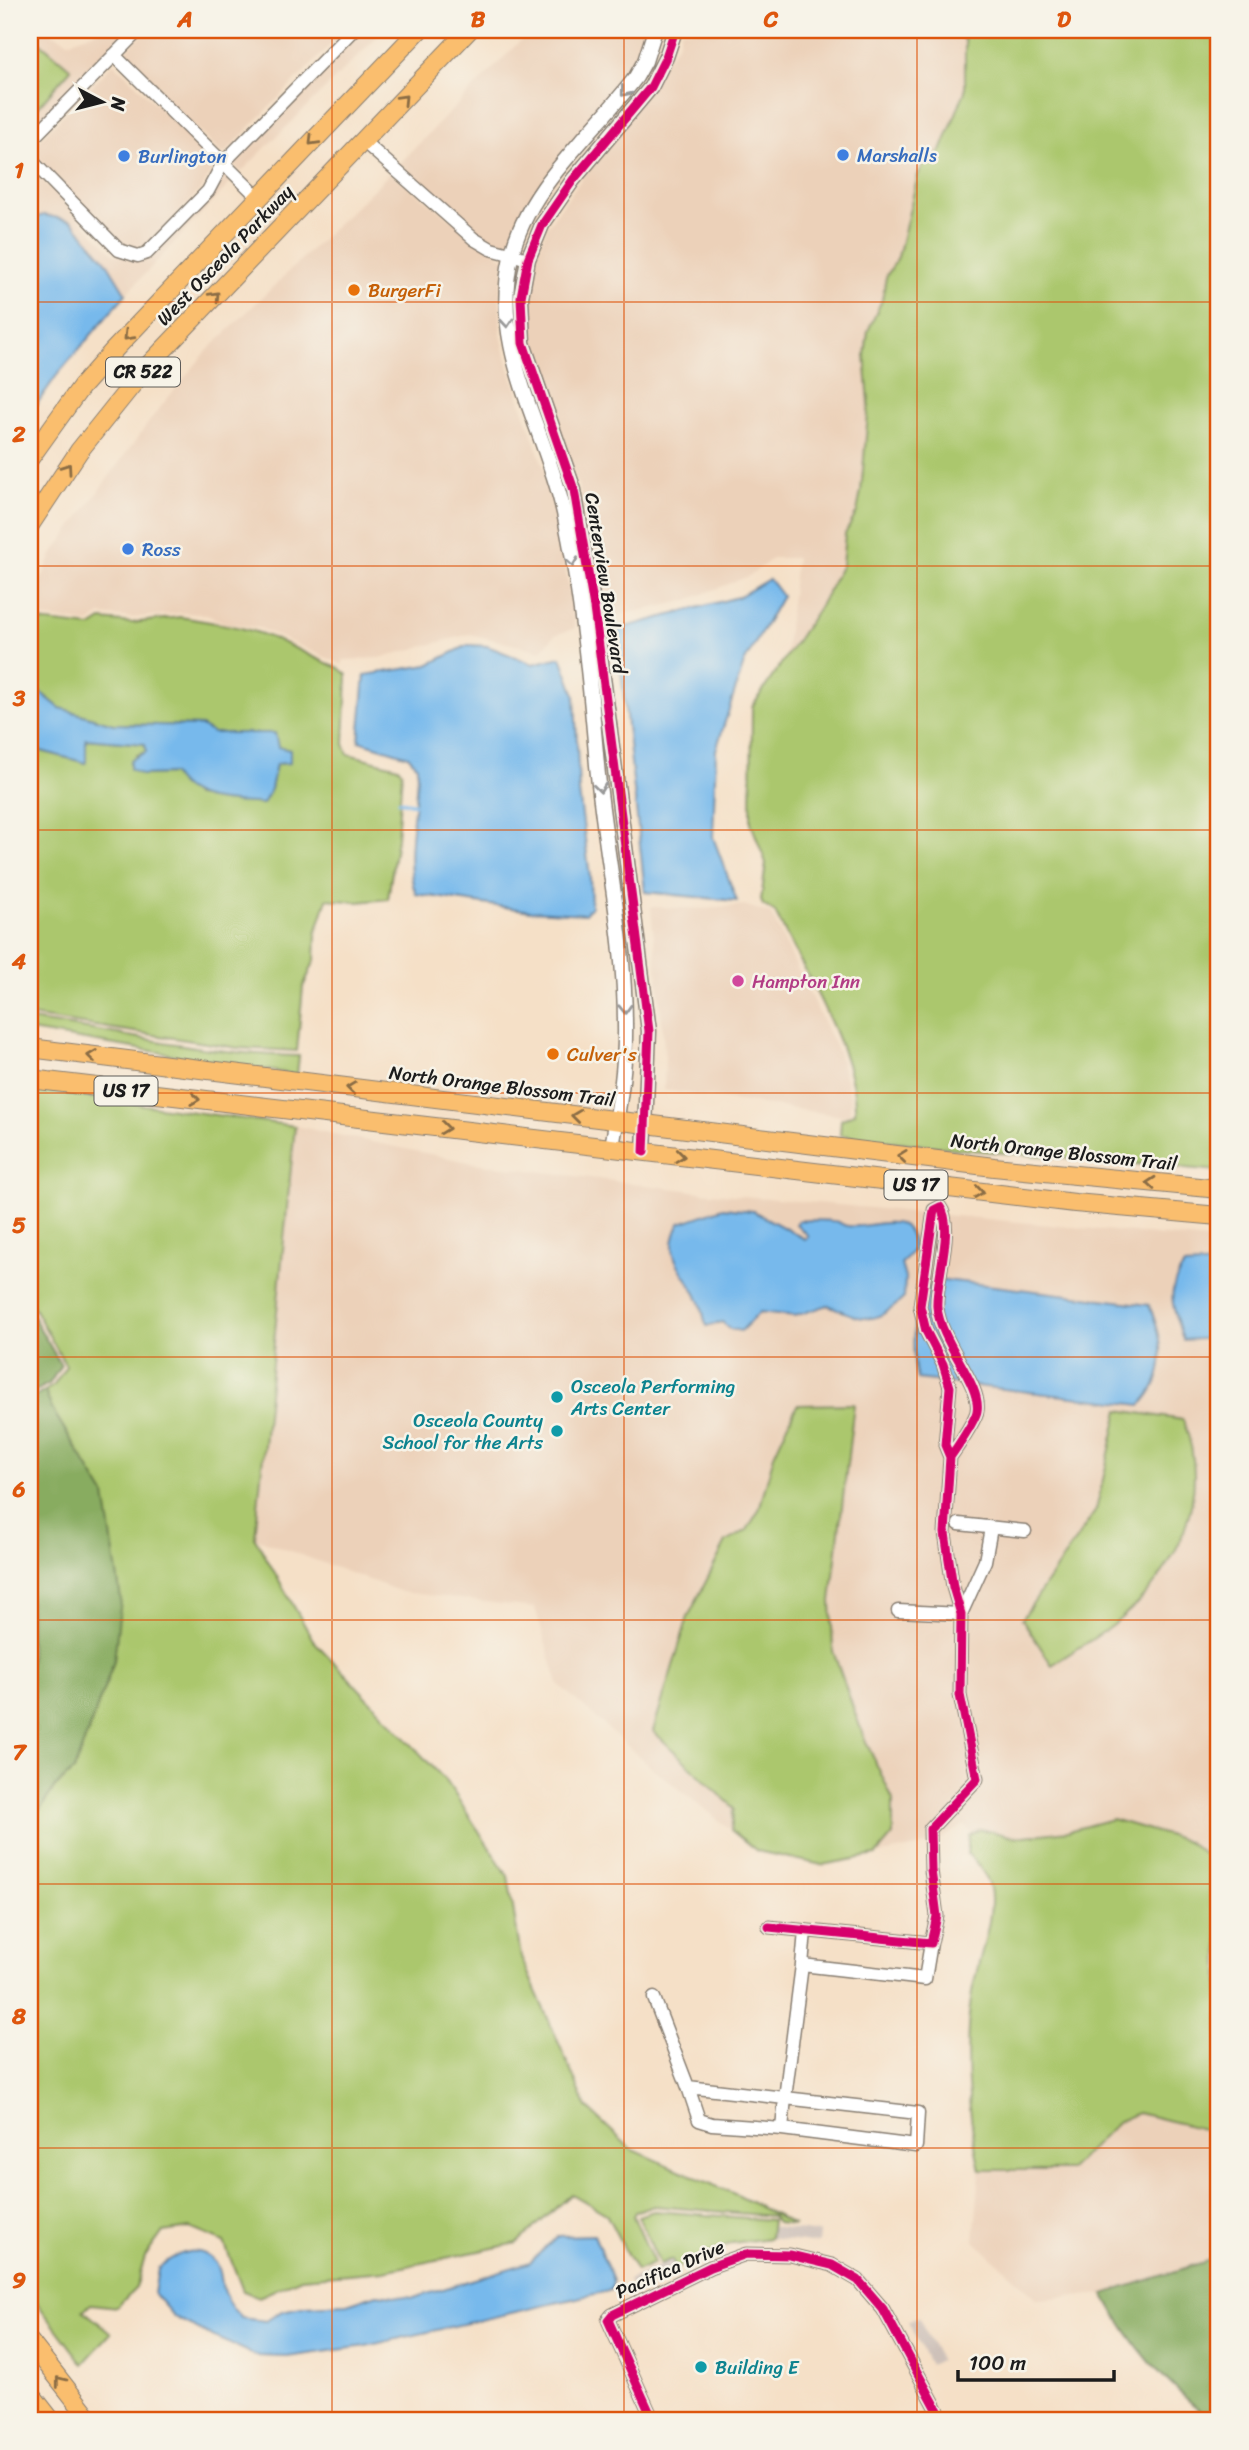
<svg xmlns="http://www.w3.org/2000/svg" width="1249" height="2450" viewBox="0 0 1249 2450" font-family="Sriracha,sans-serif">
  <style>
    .built { fill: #ecd1b9; fill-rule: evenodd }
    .industrial { fill: #cec1b9 }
    .green { fill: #abc76d; stroke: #647244; stroke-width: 2 }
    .forest { fill: #88ac60; stroke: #52643e; stroke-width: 2 }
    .water { fill: #77b9ec; stroke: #4a6a84; stroke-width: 2 }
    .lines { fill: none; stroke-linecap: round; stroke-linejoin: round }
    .stream { stroke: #77b9ec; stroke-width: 3.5 }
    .minor-casing { stroke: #887e72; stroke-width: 15 }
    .tertiary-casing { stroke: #887e72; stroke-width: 17 }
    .primary-casing { stroke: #887e72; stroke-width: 20 }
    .minor { stroke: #fff; stroke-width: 12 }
    .tertiary { stroke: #fff; stroke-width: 14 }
    .primary { stroke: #fabe6e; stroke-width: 18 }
    .cycleway-casing { stroke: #f7f3e8; stroke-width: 13 }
    .cycleway { stroke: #d6006c; stroke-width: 9 }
    .oneway { stroke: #999 }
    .oneway2 { stroke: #8b6d45 }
    .grid { fill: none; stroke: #de560d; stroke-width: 2; stroke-opacity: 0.55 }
    .shop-dot { fill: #3f7fe0; stroke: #f7f3e8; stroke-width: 2.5 }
    .food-dot { fill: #e8710a; stroke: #f7f3e8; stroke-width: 2.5 }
    .hotel-dot { fill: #d1479c; stroke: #f7f3e8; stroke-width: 2.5 }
    .culture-dot { fill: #0f9aa8; stroke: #f7f3e8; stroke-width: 2.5 }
    .labels { text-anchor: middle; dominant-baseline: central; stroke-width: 5; stroke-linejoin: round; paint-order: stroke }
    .shield { fill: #f7f3e8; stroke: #5e5c59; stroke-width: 2 }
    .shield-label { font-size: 18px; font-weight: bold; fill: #1c1c1c }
    .shop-label { font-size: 19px; fill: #366cbe; stroke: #f7f3e8; text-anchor: start }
    .street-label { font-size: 19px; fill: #1c1c1c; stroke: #f7f3e8 }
    .food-label { font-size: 19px; fill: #c56008; stroke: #f7f3e8; text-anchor: start }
    .hotel-label { font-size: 19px; fill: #b23c85; stroke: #f7f3e8; text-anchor: start }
    .culture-label { font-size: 19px; fill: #0d838f; stroke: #f7f3e8; text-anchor: start }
    .neatline { fill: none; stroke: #de560d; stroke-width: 2.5 }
    .grid-label { font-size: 23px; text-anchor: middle; font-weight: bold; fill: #de560d }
  </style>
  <rect width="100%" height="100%" fill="#f7f3e8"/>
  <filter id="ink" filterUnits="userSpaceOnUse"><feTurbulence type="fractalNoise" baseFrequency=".0143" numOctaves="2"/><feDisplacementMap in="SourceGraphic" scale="14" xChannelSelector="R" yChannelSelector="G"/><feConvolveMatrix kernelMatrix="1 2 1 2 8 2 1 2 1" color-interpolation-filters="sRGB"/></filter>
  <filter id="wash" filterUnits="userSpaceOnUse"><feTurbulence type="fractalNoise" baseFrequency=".00686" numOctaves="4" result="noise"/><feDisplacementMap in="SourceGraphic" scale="28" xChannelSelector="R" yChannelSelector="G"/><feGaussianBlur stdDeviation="1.57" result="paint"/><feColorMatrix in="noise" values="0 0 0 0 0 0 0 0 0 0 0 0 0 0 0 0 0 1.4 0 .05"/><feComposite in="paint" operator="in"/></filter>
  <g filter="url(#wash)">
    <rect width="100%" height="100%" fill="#f5e0c7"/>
    <path class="built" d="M30,30H46L69,42L100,30H131L30,134V116L71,69L44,49L30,34Z
      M147,30H345L223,155L122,55Z
      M362,30H384L241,172L231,163Z
      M531,30H648L631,75L508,248L478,235L398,165Z
      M681,30H955L965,41V91L941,151L925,162L908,210L898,257L886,277L882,300L868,331L865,355L869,402L857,512L845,534L842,565L820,606L785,657L796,558H773L749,576L685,601L601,619L581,494L529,342L527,298L531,273L547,227L679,42Z
      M114,63L216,163L202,188L144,249L137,251L123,246L33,153L41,138Z
      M30,168L114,254L137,261L152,257L212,195L225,172L233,180L126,294L106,261L44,215L38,217L30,193L38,182L30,173Z
      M390,173L505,259L500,296L501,335L509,368L554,497L575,628L555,635L541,651L470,634L379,658L343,660V665L260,628L223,622L204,614L179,613L132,618L100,615L89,623L33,616L37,590L52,555L154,415L206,352Z
      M744,905L771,914L839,1054L851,1098L850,1113L843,1116L664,1090L665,1056L651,907L706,909Z
      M295,1126L473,1163L700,1192L1219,1241V1264L1184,1266L1171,1294L1183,1340L1219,1338V1865L1187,1841L1112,1819L1068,1831L1015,1837L980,1829L973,1834L964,1825L932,1844L876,1855L893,1835L849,1691L833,1651L831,1601L854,1404L774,1455L759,1510L747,1530L726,1542L718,1558L653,1731L700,1779L725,1796L734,1808L731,1830L651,1767L558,1684L535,1608L402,1592L255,1538ZM723,1208L764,1216L806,1239L808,1236L804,1230V1220L837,1222L849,1227L887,1222L910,1257L901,1264L905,1278L850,1317L828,1305L808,1314L760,1312L746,1326L704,1322L702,1306L671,1250L674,1235L680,1223L690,1217ZM937,1279L1148,1305L1150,1395L1140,1405L917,1379ZM1191,1440L1194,1484L1159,1581L1119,1620L1052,1665L1022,1619L1096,1510Z
      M1138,2113L1219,2133V2257L1104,2294L1038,2299L974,2241L980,2170H1070L1118,2121Z"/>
    <path class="industrial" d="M771,2227L819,2233L818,2244L770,2238Z
      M672,2260L677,2270L633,2290L628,2280Z
      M918,2317L940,2360L930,2365L908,2322Z"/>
    <path class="green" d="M955,30H1219V1171L958,1149L840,1135L841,1120L855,1113C858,1056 801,966 775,912L763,905L761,900L766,863L751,823L752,707L820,606L842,565L845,534L857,512L861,491L869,403L865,355L868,331L882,300L886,277L898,257L918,175L925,162L941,151L965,91V41Z
      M30,34L71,69L30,116Z
      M180,617C203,621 236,625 259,633C286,642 312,658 339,668L347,675L344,744L348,754L398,767L402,772L397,838L388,899L358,902L327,899L316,933L315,960L303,987L297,1051L238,1048L30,1016V748L86,763L85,739L145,744L146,752L136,755L141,775L172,774L195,796L262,804L271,789L276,764L290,762V750L213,733L201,726L113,724L60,708L30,684V620L91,627L102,620L132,623Z
      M30,1020C119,1032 208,1055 299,1056L297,1075L30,1031Z
      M30,1089L295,1126L255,1538L313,1640L447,1782L508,1876L521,1957L587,2108L631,2149L739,2196L794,2225L777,2223L772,2216L654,2206L635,2212L633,2216L654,2263L636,2271L606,2214L572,2194L517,2243L384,2271L301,2278L259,2297L243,2291L224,2242L190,2228L163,2232L145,2257L136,2288L117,2307L91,2304L83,2310L111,2333L83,2364L30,2294V1824L55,1787L74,1770L114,1661L105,1495L52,1409L45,1391L54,1385L66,1366L30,1301Z
      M854,1404L831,1601L833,1651L863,1735L893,1800V1835L876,1855L822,1865L757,1851L731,1830L734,1808L653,1731L688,1617L726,1542L747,1530L759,1510L774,1455L797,1405Z
      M1119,1410L1183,1420C1213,1495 1178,1571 1119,1620C1099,1637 1074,1650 1052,1665L1022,1619L1096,1510Z
      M1112,1819L1187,1841L1219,1865V2133L1138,2113L1118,2121L1070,2170H980C968,2116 963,2054 971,1999C975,1967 996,1918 990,1888C987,1874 976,1863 967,1853L969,1836L980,1829L1015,1837L1068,1831Z
      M654,2211L772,2220L770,2238L732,2243L676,2268L672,2260L660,2265L638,2216Z"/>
    <path class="forest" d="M30,1311L61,1365L50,1383L30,1394Z
      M45,1391L52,1409L105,1495L121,1599L114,1661L74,1770L55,1787L30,1824V1399Z
      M1219,2257V2420H1212C1164,2382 1133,2348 1104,2294Z"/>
    <path class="water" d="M44,215L72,221L106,261L126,294L57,375L30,414V219Z
      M769,579L782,596L744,663L716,750L713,837L737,901L645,892L617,633L626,627L738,597Z
      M468,645L487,646L533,664L561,657L575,695L579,792L590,877L591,907L585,914L531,911L416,894C402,859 418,805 417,766L408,756L359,741L365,675L428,665Z
      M30,684L60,708L113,724L201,726L213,733H275L278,747L290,750V763L276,764L271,789L263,804C231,801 189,805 172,774L142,775L130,769V760L146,752L145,744L86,739V763L30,748Z
      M723,1208L753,1211L805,1239L808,1236L796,1224L799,1220C806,1220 831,1220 838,1222C841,1223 844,1226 848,1226C874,1229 912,1206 913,1250L901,1264L905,1278L904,1298C872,1328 863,1320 828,1305L795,1316L760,1312L741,1331L730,1329L722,1322L707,1326C703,1319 704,1312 701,1305C690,1272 659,1261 680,1223Z
      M1219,1264V1338L1183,1340C1174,1309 1164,1293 1184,1266Z
      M937,1279L1149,1305C1164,1340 1170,1375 1141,1405L917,1379C912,1358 911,1316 922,1296C925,1290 932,1284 937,1279Z
      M594,2235L613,2281L612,2289L608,2291L366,2346L287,2357L257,2356L214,2337L174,2317L154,2294L158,2268C174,2255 198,2241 216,2263C223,2272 220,2285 225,2295C228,2303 235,2311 241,2318L266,2321L282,2311L306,2306L347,2304L377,2294L414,2298L530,2262L558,2236Z"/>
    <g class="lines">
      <path class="stream" d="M399,801L418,804"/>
    </g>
  </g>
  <g filter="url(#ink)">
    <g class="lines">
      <g class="minor-casing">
        <path id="minor" d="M114,55L259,198
          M363,141L474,239L491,249L521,257
          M30,145L36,135L139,30
          M30,159L119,250L138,256L147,253L208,191L223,163L353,30
          M959,1524L1025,1531
          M898,1611L961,1614L985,1561L991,1528
          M769,1927L931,1943L937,1916L931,1870L930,1829L977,1779L960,1695L961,1614L953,1587L945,1533L950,1457L945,1445L950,1387L943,1364L926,1331L920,1306L934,1210L940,1207C955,1227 935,1281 937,1307C940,1342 982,1385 977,1411C976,1419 956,1449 950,1457
          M805,1931L802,1965L925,1979L931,1943
          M654,1998L688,2087L785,2098L802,1965
          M688,2087L699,2120L712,2124L782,2129L785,2098L918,2113L916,2146L782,2129
          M653,2420L608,2320L612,2315L710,2267L746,2254L790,2255L832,2265L858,2280L883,2309L943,2420"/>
      </g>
      <g class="tertiary-casing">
        <path id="tertiary" d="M612,1147C619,1106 626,1066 625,1024C625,937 605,852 597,765C590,682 582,596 564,513C545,426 490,350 511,257C527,186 594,133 636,77L645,61L655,30
          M644,1152L649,1031L594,608L574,490L523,343L521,297L528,259L542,225L573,180L651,87L666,57L675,30"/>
      </g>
      <g class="primary-casing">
        <path id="primary" d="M30,458L81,387L113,351L419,30
          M30,525L79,451L144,370L469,30
          M30,1048L994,1167L1219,1189
          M30,1079L1075,1203L1219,1216
          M30,2342L91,2420
          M30,2393L51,2420"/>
      </g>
      <use href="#minor" class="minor"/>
      <use href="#tertiary" class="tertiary"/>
      <use href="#primary" class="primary"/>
      <g class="cycleway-casing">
        <path id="cycleway" d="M644,1152L649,1031L594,608L574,490L523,343L521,297L528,259L542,225L573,180L651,87L666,57L675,30
          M769,1927L931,1943L937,1916L931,1870L930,1829L977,1779L960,1695L961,1614L953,1587L945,1533L950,1457L945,1445L950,1387L943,1364L926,1331L920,1306L934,1210L940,1207C955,1227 935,1281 937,1307C940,1342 982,1385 977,1411C976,1419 956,1449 950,1457
          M653,2420L608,2320L612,2315L710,2267L746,2254L790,2255L832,2265L858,2280L883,2309L943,2420"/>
      </g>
      <use href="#cycleway" class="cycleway"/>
    </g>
    <defs><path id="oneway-chevron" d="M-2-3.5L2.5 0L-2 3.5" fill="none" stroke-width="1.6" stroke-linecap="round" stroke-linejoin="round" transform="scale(1.75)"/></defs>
    <g class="oneway">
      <use href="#oneway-chevron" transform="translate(625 92) rotate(129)"/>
      <use href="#oneway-chevron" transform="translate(507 323) rotate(85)"/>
      <use href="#oneway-chevron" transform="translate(572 562) rotate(82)"/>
      <use href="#oneway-chevron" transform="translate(600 788) rotate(83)"/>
      <use href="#oneway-chevron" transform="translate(625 1009) rotate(88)"/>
    </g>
    <g class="oneway2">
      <use href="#oneway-chevron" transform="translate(403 99) rotate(-46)"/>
      <use href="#oneway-chevron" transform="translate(313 141) rotate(134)"/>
      <use href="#oneway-chevron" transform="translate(215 296) rotate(-46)"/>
      <use href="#oneway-chevron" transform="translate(128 336) rotate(134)"/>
      <use href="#oneway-chevron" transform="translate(67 468) rotate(-55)"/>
      <use href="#oneway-chevron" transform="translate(92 1056) rotate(-173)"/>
      <use href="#oneway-chevron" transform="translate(351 1088) rotate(-173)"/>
      <use href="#oneway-chevron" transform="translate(195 1099) rotate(7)"/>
      <use href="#oneway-chevron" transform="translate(576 1116) rotate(-173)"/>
      <use href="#oneway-chevron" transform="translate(445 1128) rotate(7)"/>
      <use href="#oneway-chevron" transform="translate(680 1156) rotate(7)"/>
      <use href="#oneway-chevron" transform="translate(902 1156) rotate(-173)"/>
      <use href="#oneway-chevron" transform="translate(1151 1183) rotate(-175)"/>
      <use href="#oneway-chevron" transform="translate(979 1192) rotate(7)"/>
      <use href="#oneway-chevron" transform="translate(60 2381) rotate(-128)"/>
    </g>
  </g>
  <path class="grid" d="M332,30V2420M624,30V2420M917,30V2420M30,302H1219M30,566H1219M30,830H1219M30,1093H1219M30,1357H1219M30,1620H1219M30,1884H1219M30,2148H1219"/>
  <g class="shop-dot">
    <circle cx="843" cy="155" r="7"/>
    <circle cx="124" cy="156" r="7"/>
    <circle cx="128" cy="549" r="7"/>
  </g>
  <g class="food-dot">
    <circle cx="354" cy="290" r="7"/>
    <circle cx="553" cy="1054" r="7"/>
  </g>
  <circle class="hotel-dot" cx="738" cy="981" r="7"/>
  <g class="culture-dot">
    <circle cx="557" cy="1397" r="7"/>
    <circle cx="557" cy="1431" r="7"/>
    <circle cx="701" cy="2367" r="7"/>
  </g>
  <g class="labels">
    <g class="shield">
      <rect x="106" y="357.5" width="74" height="29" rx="5"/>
      <rect x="94.5" y="1076.5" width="63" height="29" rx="5"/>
      <rect x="884.5" y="1170.5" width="63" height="29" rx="5"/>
    </g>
    <g class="shield-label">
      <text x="143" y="372">CR 522</text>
      <text x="126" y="1091">US 17</text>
      <text x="916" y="1185">US 17</text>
    </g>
    <g class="shop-label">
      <text x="857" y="155">Marshalls</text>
      <text x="138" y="156">Burlington</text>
      <text x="142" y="549">Ross</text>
    </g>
    <g class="street-label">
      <text transform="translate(225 255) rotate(-46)">West Osceola Parkway</text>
      <text transform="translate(606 583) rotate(81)">Centerview Boulevard</text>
      <text transform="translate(502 1086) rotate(7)">North Orange Blossom Trail</text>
      <text transform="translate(1064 1152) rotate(6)">North Orange Blossom Trail</text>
      <text transform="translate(670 2269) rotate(-24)">Pacifica Drive</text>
    </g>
    <g class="food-label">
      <text x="368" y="290">BurgerFi</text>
      <text x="567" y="1054">Culver's</text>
    </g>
    <g class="hotel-label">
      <text x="752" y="981">Hampton Inn</text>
    </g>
    <g class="culture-label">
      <text x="571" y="1386">Osceola Performing<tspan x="571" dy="22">Arts Center</tspan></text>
      <text x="543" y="1420" text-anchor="end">Osceola County<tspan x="543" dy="22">School for the Arts</tspan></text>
      <text x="715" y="2367">Building E</text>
    </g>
  </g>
  <rect width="1249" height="2450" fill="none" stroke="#f7f3e8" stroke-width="77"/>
  <g transform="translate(102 102) rotate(97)" stroke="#f7f3e8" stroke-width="5" paint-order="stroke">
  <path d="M0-5L12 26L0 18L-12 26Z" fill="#1c1c1c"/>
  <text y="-10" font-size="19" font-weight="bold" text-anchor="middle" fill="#1c1c1c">N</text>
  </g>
  <path d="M958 2370v10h156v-10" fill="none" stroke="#1c1c1c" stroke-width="3.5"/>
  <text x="969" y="2370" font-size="21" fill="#1c1c1c" stroke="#f7f3e8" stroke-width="5" paint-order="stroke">100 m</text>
  <rect x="38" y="38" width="1172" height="2374" class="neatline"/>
  <g class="grid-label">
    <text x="185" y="27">A</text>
    <text x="478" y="27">B</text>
    <text x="771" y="27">C</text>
    <text x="1064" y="27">D</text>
    <text x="19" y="178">1</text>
    <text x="19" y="442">2</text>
    <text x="19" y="706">3</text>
    <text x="19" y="969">4</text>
    <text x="19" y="1233">5</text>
    <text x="19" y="1497">6</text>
    <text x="19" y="1760">7</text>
    <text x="19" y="2024">8</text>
    <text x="19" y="2288">9</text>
  </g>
</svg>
